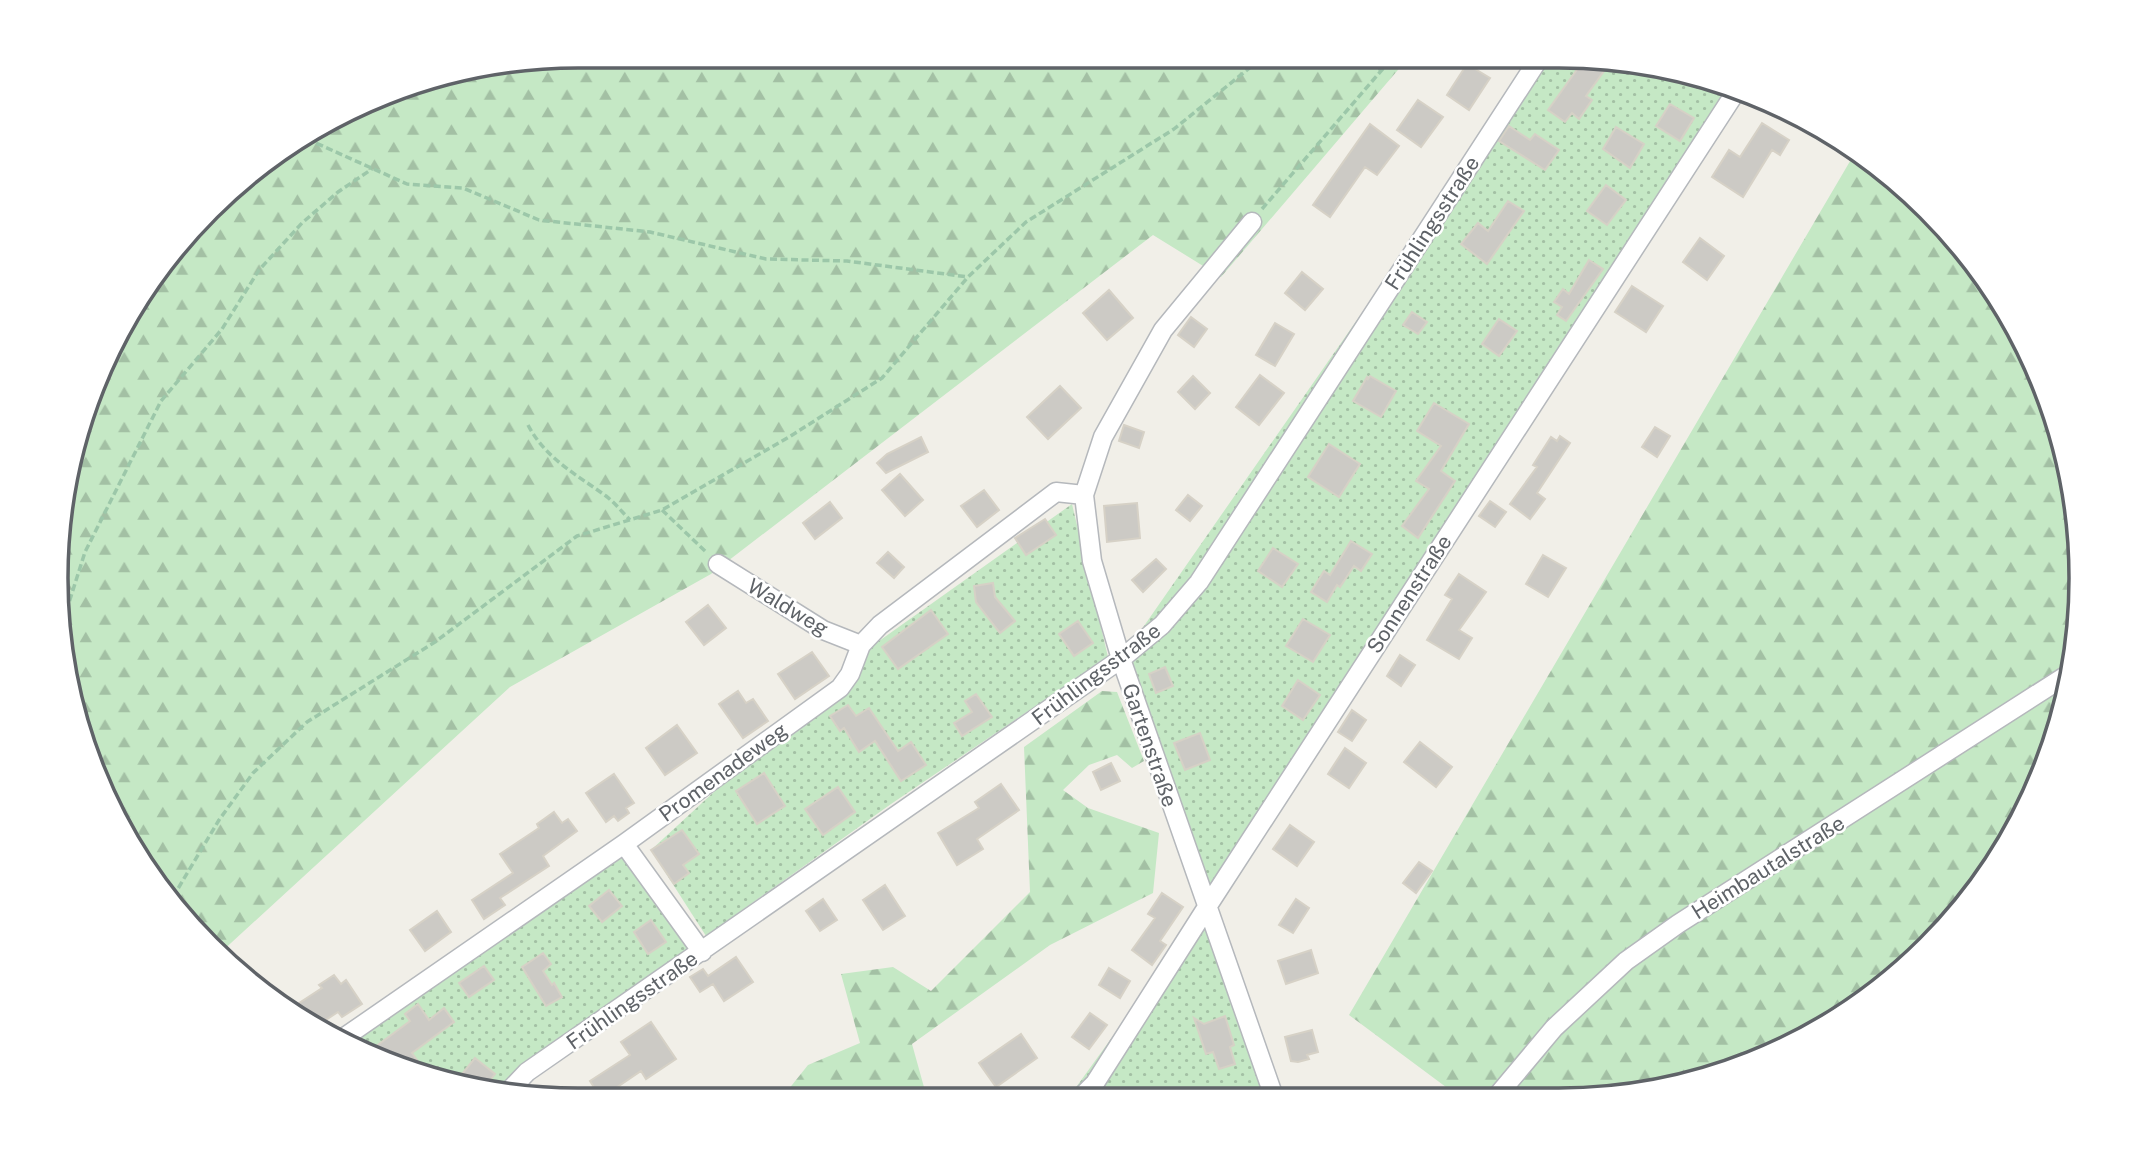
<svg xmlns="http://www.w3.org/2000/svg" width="2137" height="1156" viewBox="0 0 2137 1156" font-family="'Public Sans',sans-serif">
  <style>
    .forest { fill: url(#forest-firs) }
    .garden { fill: url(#garden-dots) }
    .building { fill: #cccac5; stroke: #d6d1c6; stroke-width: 2 }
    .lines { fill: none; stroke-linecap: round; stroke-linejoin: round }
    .minor-casing { stroke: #b5b8bc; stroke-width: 21 }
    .path { stroke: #9cc7a9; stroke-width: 3.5; stroke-dasharray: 7 3.5; stroke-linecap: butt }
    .minor { stroke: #fff; stroke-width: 18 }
    .labels { text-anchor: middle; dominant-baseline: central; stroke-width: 5; stroke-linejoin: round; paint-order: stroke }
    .street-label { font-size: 21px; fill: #5f6368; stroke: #fff }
    .rim { fill: none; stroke: #5f6368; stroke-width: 3.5 }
  </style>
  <defs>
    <pattern id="forest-firs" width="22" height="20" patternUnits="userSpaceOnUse" patternTransform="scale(1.75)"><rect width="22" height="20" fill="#c5e8c5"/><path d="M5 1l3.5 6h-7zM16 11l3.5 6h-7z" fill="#a3c0a4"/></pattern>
    <pattern id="garden-dots" width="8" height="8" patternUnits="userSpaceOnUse" patternTransform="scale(1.75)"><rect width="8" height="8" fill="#c5e8c5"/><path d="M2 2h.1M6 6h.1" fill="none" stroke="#a3c0a4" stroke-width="1.8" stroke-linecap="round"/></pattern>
  </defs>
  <rect width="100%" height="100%" fill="#f1efe8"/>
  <path class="forest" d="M578,56L1409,57L1221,277L1153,235L711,574L510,687L219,954L209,947L110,809L74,713L57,613L74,443L144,288L260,164L410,84Z
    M1856,151L1877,164L1952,234L2011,317L2053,411L2077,510L2080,613L2063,713L2027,809L1952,922L1876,992L1758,1060L1628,1095L1453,1096L1454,1093L1349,1015Z
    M1102,691L1117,692L1144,761L1132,768L1117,755L1089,765L1063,790L1088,808L1159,833L1153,893L1050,945L912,1044L927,1098H785L784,1095L808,1065L860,1043L841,974L893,967L931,991L1030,892L1024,747Z"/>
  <path class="garden" d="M1540,57H1593L1694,74L1737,90L1207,906L1276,1097H1069L1206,907L1121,659Z
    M1072,504L1108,657L891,804L706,936L651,850L872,646Z
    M624,844L702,952L507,1093L443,1082L347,1046Z"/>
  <path class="building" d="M1586,57L1612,60L1586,96L1592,100L1579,119L1572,113L1565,122L1548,110Z
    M1467,64L1490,78L1469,110L1447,95Z
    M1418,100L1443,117L1421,147L1397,130Z
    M1670,104L1694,118L1680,141L1656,126Z
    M1762,123L1789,140L1780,155L1772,150L1743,197L1712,177L1729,150L1740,157Z
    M1370,124L1399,146L1377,175L1365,167L1330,217L1313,205Z
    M1509,126L1530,140L1535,134L1559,150L1545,170L1499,141Z
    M1616,127L1644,144L1630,168L1603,149Z
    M1606,185L1626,200L1607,225L1587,211Z
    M1508,201L1524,211L1487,264L1461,244L1478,223L1488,231Z
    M1700,238L1724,256L1707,280L1683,262Z
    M1589,260L1603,269L1566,321L1557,315L1562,307L1554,302L1563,289L1569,294Z
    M1302,272L1323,289L1305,310L1285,293Z
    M1632,286L1663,306L1646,332L1615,312Z
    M1109,290L1133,318L1107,340L1083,313Z
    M1412,312L1427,322L1418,334L1403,325Z
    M1191,317L1207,329L1194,347L1178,335Z
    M1499,319L1517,331L1499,356L1482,344Z
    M1275,323L1294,334L1275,366L1256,355Z
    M1260,375L1284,393L1259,425L1236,407Z
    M1193,376L1210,393L1195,409L1178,392Z
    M1370,376L1396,391L1381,417L1353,401L1367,377L1368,379Z
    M1060,386L1081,408L1048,439L1027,417Z
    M1434,403L1469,424L1441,471L1455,481L1418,538L1402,526L1429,489L1416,481L1441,446L1417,431Z
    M1124,425L1144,432L1139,448L1119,441Z
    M1655,427L1670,436L1657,457L1642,447Z
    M1560,436L1570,443L1537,493L1545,499L1530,519L1510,504L1537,467L1533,465L1551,437L1557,441Z
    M921,437L928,452L886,473L877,463L887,454Z
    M1329,444L1360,464L1339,497L1308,477Z
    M900,474L923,500L905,516L882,490Z
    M984,490L999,510L977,527L961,506Z
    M1188,495L1202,506L1190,521L1176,510Z
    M1490,501L1506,512L1495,527L1479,516Z
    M830,502L842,518L815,539L803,523Z
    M1137,503L1140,538L1107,542L1104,506Z
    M1045,519L1056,535L1026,555L1015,538Z
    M1351,541L1372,554L1361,571L1354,566L1340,587L1337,585L1327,602L1311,592L1324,571L1330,575Z
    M1273,548L1298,564L1282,587L1258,571Z
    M888,552L904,567L894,578L877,563Z
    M1543,555L1566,568L1548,597L1526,584Z
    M1156,559L1166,569L1143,592L1132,580Z
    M1459,574L1486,592L1459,630L1472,638L1459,659L1427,640L1452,599L1445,595Z
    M993,583L995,597L1015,621L1000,633L976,602L974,586Z
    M708,605L726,628L704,645L686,622Z
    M931,610L948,634L898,669L882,647Z
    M1303,619L1330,635L1313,662L1286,646Z
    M1078,621L1093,643L1074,656L1059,634Z
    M812,652L829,676L795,699L778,674Z
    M1400,655L1415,665L1401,686L1387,676Z
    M1165,667L1173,686L1156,693L1149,674Z
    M1298,680L1320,695L1303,720L1282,706Z
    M738,691L746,703L753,699L768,721L743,738L719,704Z
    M976,694L992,717L962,736L954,723L972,712L965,701Z
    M848,705L856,716L869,708L898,751L911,742L926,765L901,781L875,741L859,752L844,728L840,731L830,716Z
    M1352,710L1366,720L1352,741L1338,732Z
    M677,725L697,753L665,775L646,748Z
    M1200,733L1210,760L1185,770L1174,743Z
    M1420,742L1452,767L1436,787L1404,762Z
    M1345,748L1366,763L1349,788L1328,774Z
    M1111,763L1120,781L1101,790L1093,772Z
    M764,773L785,806L757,824L736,791Z
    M614,774L634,803L626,808L629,813L618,821L614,816L606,822L586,793Z
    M1001,784L1019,810L977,839L983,849L957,865L938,833L979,808L975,802Z
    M838,787L855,812L823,835L805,809Z
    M554,812L562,823L568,819L577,831L543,856L549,866L500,898L505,905L484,919L472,900L513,873L500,854L539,828L537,824Z
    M1290,825L1314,842L1297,866L1273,849Z
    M682,830L699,854L683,865L689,873L674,884L651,850Z
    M1419,862L1432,871L1416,893L1403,883Z
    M885,885L905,916L883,930L863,900Z
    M609,890L622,906L602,922L589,906Z
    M1162,893L1183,907L1160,941L1166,945L1152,965L1132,950L1155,918L1148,914Z
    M823,899L837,920L820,931L806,911Z
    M1296,899L1309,908L1293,933L1279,925Z
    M437,911L451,932L425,951L410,930Z
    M651,920L666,942L648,954L634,932Z
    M1311,950L1318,973L1286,984L1278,961Z
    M543,953L551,964L543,971L552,985L554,983L562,997L546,1006L522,967Z
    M736,957L753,982L724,1001L713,984L700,992L690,977L703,969L708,976Z
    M484,966L494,980L469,997L459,983Z
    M1109,968L1130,981L1120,998L1099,985Z
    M334,975L341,984L346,980L362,1004L342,1017L338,1012L318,1025L293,1007L322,988L319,985Z
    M418,1004L429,1020L444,1008L454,1022L412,1053L419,1063L410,1070L367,1053L410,1021L405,1014Z
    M1090,1013L1107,1025L1089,1049L1072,1037Z
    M1225,1016L1234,1045L1230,1047L1235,1064L1219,1069L1213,1052L1206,1054L1194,1018L1204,1024Z
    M651,1022L676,1059L646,1079L641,1071L601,1098L590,1081L630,1055L621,1042Z
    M1312,1030L1318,1052L1307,1055L1309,1059L1298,1062L1291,1061L1285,1037Z
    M1021,1034L1037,1058L996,1087L979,1063Z
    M475,1058L495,1074L483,1089L454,1084Z"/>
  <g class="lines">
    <g class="minor-casing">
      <path id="minor" d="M1252,222L1163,330L1103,437L1084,495L1092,561L1121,659L1274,1097
        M718,564L823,630L861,645
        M624,844L702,952
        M339,1041L624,844L840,688L850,674L861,645L880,625L1056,492L1084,495
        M507,1093L527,1072L1121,659L1162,625L1199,582L1540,57
        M1497,1096L1554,1028L1626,961L1678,924L2070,673
        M1081,1097L1095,1083L1207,907L1737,90"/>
    </g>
    <path class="path" d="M1375,57L1381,72
      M307,139L407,184L463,188L539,220L650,232L766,259L847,261L968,277
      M1262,209L1393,57
      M528,425C545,458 577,475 606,496C615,503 622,512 630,520
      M662,510L706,552
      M60,631L85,552L161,401L222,329L259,270L302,223L338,192L372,169
      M173,897L219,820L253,773L307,722L435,642L577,536L662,510L789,437L882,378L968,277L1026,222L1174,129L1263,57"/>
    <use href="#minor" class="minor"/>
  </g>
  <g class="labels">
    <g class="street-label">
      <text transform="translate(1432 223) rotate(-57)">Frühlingsstraße</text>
      <text transform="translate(1409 594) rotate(-57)">Sonnenstraße</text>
      <text transform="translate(788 607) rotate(31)">Waldweg</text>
      <text transform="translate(1096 674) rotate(-37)">Frühlingsstraße</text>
      <text transform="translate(1150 745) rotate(71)">Gartenstraße</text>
      <text transform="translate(723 772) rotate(-36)">Promenadeweg</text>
      <text transform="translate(1768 867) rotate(-32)">Heimbautalstraße</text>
      <text transform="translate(632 1000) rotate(-35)">Frühlingsstraße</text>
    </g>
  </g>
  <path d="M0 0H2137V1156H0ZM578 68H1559A510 510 0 0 1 2069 578V578A510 510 0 0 1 1559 1088H578A510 510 0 0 1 68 578V578A510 510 0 0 1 578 68Z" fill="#fff" fill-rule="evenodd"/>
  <path class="rim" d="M578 68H1559A510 510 0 0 1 2069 578V578A510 510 0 0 1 1559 1088H578A510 510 0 0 1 68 578V578A510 510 0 0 1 578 68Z"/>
</svg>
